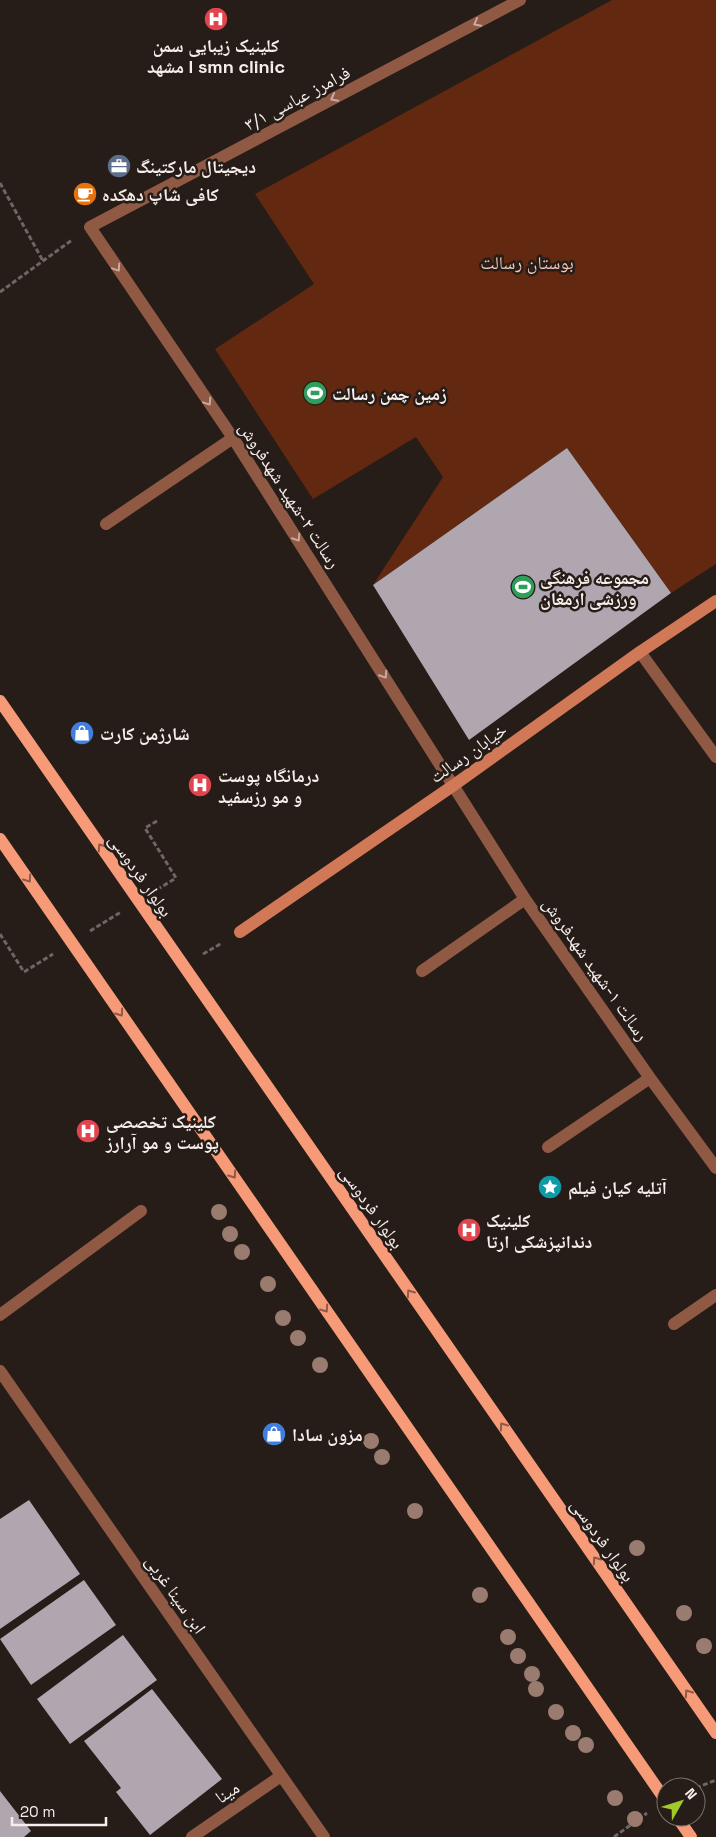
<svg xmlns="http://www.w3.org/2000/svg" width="716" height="1837" viewBox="0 0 716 1837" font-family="'Space Grotesk','Noto Naskh Arabic',sans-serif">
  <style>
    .green { fill: #622810 }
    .building { fill: #b0a6b0 }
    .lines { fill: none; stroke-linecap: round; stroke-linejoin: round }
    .path { stroke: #6f6562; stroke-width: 3; stroke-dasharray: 5 2.5; stroke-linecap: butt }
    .lane { stroke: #905944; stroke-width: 12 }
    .street { stroke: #905944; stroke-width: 12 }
    .secondary { stroke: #d17957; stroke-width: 12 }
    .primary { stroke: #f69a77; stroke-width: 12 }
    .tree { fill: #997b6f }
    .oneway { stroke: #c8aba0 }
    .oneway2 { stroke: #8e5b48 }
    .labels { text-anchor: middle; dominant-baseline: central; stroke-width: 5; stroke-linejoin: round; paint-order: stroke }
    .poi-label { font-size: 18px; font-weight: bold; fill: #f6eeeb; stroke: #261c18; text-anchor: start }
    .street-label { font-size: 18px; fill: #f6eeeb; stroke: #261c18 }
    .park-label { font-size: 18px; fill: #f7c8b7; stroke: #261c18 }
  </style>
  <rect width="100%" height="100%" fill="#261c18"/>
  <path class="green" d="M612,0H716V564L671,593L567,448L373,585L443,477L416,437L313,499L215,349L314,284L255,194Z"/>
  <path class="building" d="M567,448L671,593L469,740L373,585Z
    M29,1500L80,1574L0,1629V1519Z
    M84,1580L116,1625L31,1685L0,1639Z
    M123,1635L157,1680L70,1744L37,1699Z
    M152,1689L222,1779L150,1835L116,1792L121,1788L84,1741Z
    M0,1791L31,1831L24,1837H0Z"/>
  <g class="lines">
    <path class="path" d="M0,183L43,261
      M0,292L72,240
      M157,821L145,828L176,878L158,889
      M90,931L121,912
      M0,934L24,972L53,954
      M203,954L222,943
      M696,1788L716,1780
      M614,1837L647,1813"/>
    <path class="lane" d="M0,1315L141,1211"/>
    <path class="street" d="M520,0L90,227L233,438L525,899L650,1078L716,1168
      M106,524L233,438
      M640,652L716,757
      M422,971L525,899
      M548,1147L650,1078
      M674,1324L716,1295
      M0,1371L324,1837
      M192,1837L281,1776"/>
    <path class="secondary" d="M240,932L454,785L640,652L716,601"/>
    <path class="primary" d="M0,701L716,1733
      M0,839L666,1801
      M677,1817L691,1837"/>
  </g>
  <g class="tree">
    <circle cx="219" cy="1212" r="8"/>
    <circle cx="230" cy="1234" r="8"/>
    <circle cx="242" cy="1252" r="8"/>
    <circle cx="268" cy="1284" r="8"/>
    <circle cx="283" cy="1318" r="8"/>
    <circle cx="298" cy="1338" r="8"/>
    <circle cx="320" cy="1365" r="8"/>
    <circle cx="371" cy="1441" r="8"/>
    <circle cx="382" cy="1457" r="8"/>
    <circle cx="415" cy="1511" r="8"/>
    <circle cx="637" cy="1548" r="8"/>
    <circle cx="480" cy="1595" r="8"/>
    <circle cx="684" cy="1613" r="8"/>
    <circle cx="508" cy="1637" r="8"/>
    <circle cx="704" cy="1646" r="8"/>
    <circle cx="518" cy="1656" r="8"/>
    <circle cx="532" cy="1674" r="8"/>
    <circle cx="536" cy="1689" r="8"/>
    <circle cx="556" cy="1712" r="8"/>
    <circle cx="573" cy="1733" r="8"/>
    <circle cx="586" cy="1745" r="8"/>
    <circle cx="615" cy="1798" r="8"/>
    <circle cx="635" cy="1819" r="8"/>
  </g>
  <defs><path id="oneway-chevron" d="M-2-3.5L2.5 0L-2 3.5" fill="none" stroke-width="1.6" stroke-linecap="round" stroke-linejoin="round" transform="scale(1.25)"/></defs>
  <g class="oneway">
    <use href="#oneway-chevron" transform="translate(477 23) rotate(152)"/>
    <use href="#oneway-chevron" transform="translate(334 98) rotate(152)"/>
    <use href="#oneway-chevron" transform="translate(117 268) rotate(56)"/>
    <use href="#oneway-chevron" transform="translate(208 402) rotate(56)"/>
    <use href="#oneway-chevron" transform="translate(297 538) rotate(57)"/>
    <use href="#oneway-chevron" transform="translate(384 675) rotate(57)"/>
  </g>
  <g class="oneway2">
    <use href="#oneway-chevron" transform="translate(101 847) rotate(-125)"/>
    <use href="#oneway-chevron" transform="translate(28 879) rotate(55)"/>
    <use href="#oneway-chevron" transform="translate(120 1013) rotate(55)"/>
    <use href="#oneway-chevron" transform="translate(233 1175) rotate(55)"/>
    <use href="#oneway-chevron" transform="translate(410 1293) rotate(-125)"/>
    <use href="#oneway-chevron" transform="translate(325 1309) rotate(55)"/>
    <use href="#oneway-chevron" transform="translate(503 1426) rotate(-125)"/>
    <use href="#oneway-chevron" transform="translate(596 1560) rotate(-125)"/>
    <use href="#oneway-chevron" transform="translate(688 1693) rotate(-125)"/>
  </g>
  <defs>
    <g id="hospital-disc" transform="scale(1.25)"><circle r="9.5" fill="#e0444e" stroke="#261c18"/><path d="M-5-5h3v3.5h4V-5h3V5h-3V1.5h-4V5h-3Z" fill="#fff"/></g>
    <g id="office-disc" transform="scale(1.25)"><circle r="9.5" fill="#5c6f8a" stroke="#261c18"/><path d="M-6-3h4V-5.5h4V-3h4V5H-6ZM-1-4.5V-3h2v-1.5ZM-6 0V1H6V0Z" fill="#fff"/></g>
    <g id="cafe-disc" transform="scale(1.25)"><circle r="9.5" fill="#e8710a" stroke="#261c18"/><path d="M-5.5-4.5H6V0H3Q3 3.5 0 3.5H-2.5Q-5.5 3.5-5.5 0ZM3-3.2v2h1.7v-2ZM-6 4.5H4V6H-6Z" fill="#fff"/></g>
    <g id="stadium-disc" transform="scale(1.25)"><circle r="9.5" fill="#2e9e5b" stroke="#261c18"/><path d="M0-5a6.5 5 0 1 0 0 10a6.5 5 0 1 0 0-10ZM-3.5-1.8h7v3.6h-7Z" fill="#fff"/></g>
    <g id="shop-disc" transform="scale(1.25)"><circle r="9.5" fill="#3f7fe0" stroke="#261c18"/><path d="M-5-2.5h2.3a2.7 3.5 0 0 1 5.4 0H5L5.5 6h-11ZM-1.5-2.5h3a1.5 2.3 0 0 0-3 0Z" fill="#fff"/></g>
    <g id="sight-disc" transform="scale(1.25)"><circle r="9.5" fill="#0f9aa8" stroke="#261c18"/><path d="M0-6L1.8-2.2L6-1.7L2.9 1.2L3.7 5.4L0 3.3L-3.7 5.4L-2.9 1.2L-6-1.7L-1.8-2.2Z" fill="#fff"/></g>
  </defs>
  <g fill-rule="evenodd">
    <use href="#hospital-disc" x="216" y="19"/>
    <use href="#office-disc" x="119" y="166"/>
    <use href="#cafe-disc" x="85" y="194"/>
    <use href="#stadium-disc" x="315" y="393"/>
    <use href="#stadium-disc" x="523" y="587"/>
    <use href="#shop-disc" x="82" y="733"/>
    <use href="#hospital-disc" x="200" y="785"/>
    <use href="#hospital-disc" x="88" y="1131"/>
    <use href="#sight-disc" x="550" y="1187"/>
    <use href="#hospital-disc" x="469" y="1230"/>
    <use href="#shop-disc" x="274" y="1434"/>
  </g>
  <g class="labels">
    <g class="poi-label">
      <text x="216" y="45" text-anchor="middle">کلینیک زیبایی سمن<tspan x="216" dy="21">مشهد l smn clinic</tspan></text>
      <text x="136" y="166">دیجیتال مارکتینگ</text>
      <text x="102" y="194">کافی شاپ دهکده</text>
      <text x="332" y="393">زمین چمن رسالت</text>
      <text x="540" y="577">مجموعه فرهنگی<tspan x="540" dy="21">ورزشی ارمغان</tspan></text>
      <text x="100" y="733">شارژمن کارت</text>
      <text x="218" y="775">درمانگاه پوست<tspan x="218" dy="21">و مو رزسفید</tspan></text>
      <text x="106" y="1121">کلینیک تخصصی<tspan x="106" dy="21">پوست و مو آرارز</tspan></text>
      <text x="568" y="1187">آتلیه کیان فیلم</text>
      <text x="486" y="1220">کلینیک<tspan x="486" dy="21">دندانپزشکی ارتا</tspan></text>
      <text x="292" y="1434">مزون سادا</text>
    </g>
    <g class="street-label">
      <text transform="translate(297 98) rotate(-28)">فرامرز عباسی ۳/۱</text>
      <text transform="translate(290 495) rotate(57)">رسالت ۲-شهید شهدفروش</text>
      <text transform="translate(468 753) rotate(-35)">خیابان رسالت</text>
      <text transform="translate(141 875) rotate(55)">بولوار فردوسی</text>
      <text transform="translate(596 969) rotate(55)">رسالت ۱-شهید شهدفروش</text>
      <text transform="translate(372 1207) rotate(55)">بولوار فردوسی</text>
      <text transform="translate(603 1540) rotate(55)">بولوار فردوسی</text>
      <text transform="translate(176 1594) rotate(55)">ابن سینا غربی</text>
      <text transform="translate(227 1792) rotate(-34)">مینا</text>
    </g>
    <g class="park-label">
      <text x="527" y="262">بوستان رسالت</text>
    </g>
  </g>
  <g transform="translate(681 1802) rotate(51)"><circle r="24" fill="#261c18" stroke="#79706c"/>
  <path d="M0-4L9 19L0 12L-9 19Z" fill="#a1c92a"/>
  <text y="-8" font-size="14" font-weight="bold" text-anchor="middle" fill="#f6eeeb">N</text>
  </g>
  <path d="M12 1817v8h94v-8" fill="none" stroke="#f6eeeb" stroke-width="2.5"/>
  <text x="20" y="1817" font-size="15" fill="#f6eeeb" stroke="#261c18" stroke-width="4" paint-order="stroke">20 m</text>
</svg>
